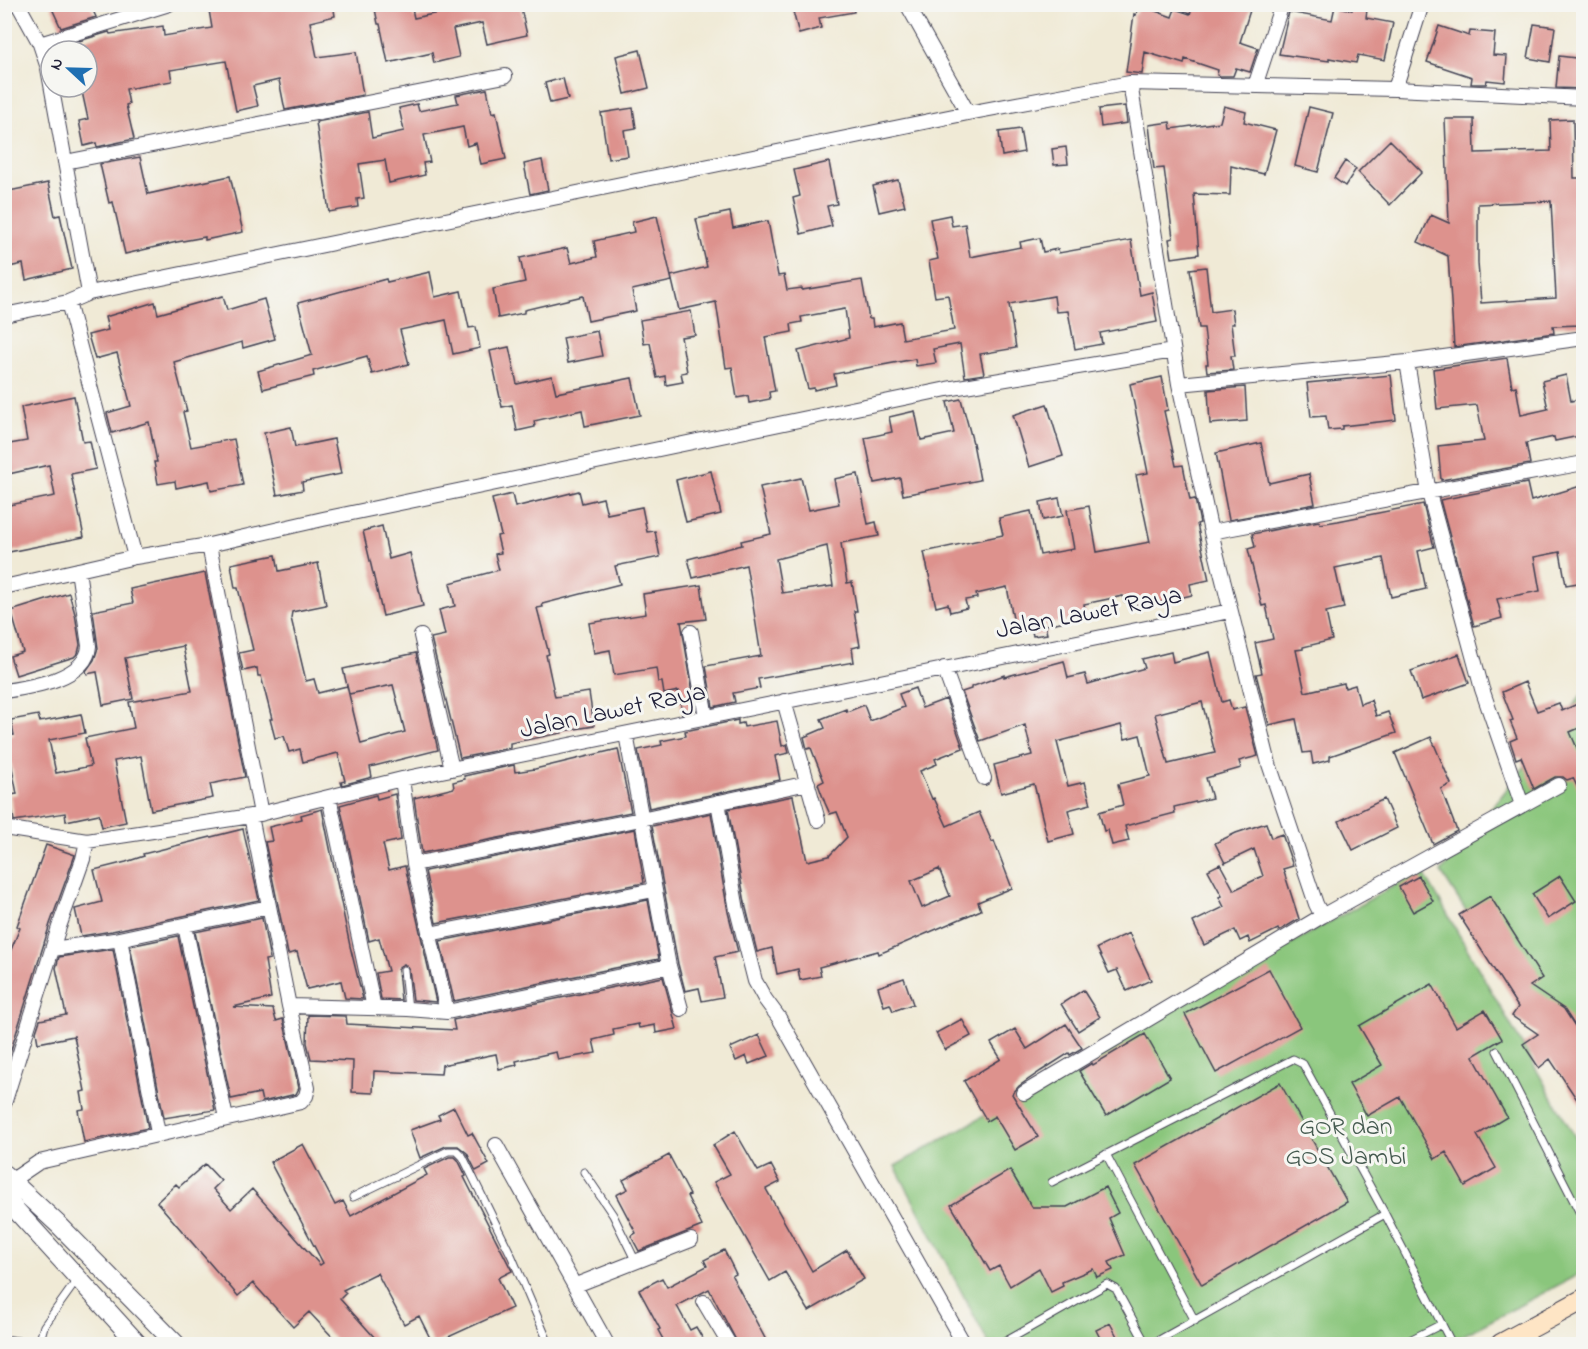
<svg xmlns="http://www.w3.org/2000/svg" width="1588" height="1349" viewBox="0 0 1588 1349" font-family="'Indie Flower',sans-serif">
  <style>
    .green { fill: #8ac67b; stroke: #56745b; stroke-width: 1.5 }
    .building { fill: #dd928d; fill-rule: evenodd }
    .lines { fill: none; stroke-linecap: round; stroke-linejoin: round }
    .service-casing { stroke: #414052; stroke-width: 9 }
    .minor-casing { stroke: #414052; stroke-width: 16 }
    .tertiary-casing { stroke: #414052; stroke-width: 20 }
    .secondary-casing { stroke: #414052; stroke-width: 22 }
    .service { stroke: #fff; stroke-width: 7 }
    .minor { stroke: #fff; stroke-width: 14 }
    .tertiary { stroke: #fff; stroke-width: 18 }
    .secondary { stroke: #fee5c5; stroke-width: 20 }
    .labels { text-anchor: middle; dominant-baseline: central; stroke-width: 6; stroke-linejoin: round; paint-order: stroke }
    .street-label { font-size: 26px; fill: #22223b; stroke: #f6f6f2 }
    .park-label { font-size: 26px; fill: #465b51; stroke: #f6f6f2 }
  </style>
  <rect width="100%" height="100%" fill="#f6f6f2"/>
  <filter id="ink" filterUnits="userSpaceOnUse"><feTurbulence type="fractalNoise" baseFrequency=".0167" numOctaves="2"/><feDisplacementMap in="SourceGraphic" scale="12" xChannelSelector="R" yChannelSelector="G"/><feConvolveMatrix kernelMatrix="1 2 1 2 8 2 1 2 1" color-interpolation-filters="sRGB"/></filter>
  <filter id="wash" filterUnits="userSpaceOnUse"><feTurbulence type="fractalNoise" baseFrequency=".008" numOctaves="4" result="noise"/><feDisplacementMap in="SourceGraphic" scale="24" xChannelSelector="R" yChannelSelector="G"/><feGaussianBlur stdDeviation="1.35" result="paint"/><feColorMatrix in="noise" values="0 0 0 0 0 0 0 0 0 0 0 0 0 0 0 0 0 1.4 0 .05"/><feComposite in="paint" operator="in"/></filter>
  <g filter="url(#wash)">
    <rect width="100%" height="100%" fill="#f0ead6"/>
    <path class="green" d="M1583,693V1094L1441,872Z
      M1422,870L1583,1151V1272L1447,1344H989L895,1166Z"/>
    <g id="blocks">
      <path class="building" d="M50,4H90L96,17L61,28Z
        M235,4H333L335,16L310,22L317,57L356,52L363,95L285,110L279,80L253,86L258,106L236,111L226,61L170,70L172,81L126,89L129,104L126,105L134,139L97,147L96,143L84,146L79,121L88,119L81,87H87V51H72L69,44L109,32L110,34L163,26L164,36L212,28L209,10Z
        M374,4H411L414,18L467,7L466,4H520L527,35L487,44L482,23L453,29L459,57L434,63L432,53L388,63L380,24H378Z
        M791,4H853L854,12L819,18L821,28L799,34Z
        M1194,4H1252L1240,42L1258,48L1250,72L1236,68L1233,76H1221L1217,75L1218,70L1185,59L1184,64L1145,52L1142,74L1126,72L1134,14L1136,15L1139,5L1172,17L1175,9L1190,14Z
        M1335,6L1352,10L1353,6L1367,9L1366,18L1393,23L1385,60L1358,55L1356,63L1329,58V61L1279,54L1289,12L1332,20Z
        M1534,24L1555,27L1550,62L1528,58Z
        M1439,26L1469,36L1470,31L1495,33L1493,55L1507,56L1505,82L1487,80L1486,84H1471L1472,77L1427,62Z
        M640,50L649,88L625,94L616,56Z
        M1559,56L1584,59V89L1556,88Z
        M563,78L568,99L550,103L545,83Z
        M487,89L492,113L496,112L506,159L481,164L476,143L467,146L463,127L424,135L430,162L423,163L425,175L389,183L385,160L359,164L364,198L357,199L358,207L329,212L316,122L368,112L372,138L404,131L399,108L417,104L419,111L458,103L456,95Z
        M1125,106L1127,123L1101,127L1099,109Z
        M1224,106L1246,112L1244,122L1276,130L1264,174L1231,166L1230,195L1194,194L1199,254L1172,258L1169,239L1173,238L1164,168L1154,169L1149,125L1170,122L1171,129L1220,122Z
        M1309,107L1333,113L1318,172L1295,166Z
        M633,108L636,128L624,130L628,156L608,159L601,113Z
        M1445,119H1474L1475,153L1551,151L1550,120L1573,119L1574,178H1584V263H1579L1581,325L1553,326L1554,333L1454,347L1448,256L1418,242L1431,215L1449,223ZM1551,201L1556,298L1481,303L1478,263V204Z
        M1020,129L1024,152L1002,156L999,132Z
        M1390,140L1422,172L1390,205L1358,172Z
        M1066,147L1068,164L1054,165L1052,149Z
        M140,157L148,194L230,176L243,232L205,240V237L177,242L125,254L113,202L109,203L100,164Z
        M542,160L548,190L530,194L524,164Z
        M1345,161L1356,169L1345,186L1334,178Z
        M829,162L837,204L827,206L832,226L801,234L793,198L800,196L794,170Z
        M898,180L905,206L879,212L873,186Z
        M48,183L55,216L60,215L72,269L26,280L23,264L4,268V192Z
        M730,212L733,228L768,221L778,276L784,275L787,290L802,288V290L862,280L869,319H872L873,327L900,322L903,339L954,330L948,295L935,297L929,261L938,259L930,219L950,215L952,226L965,224L970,257L1021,247L1020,242L1040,238L1043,252L1058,249L1059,253L1131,240L1140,295L1152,292L1157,322L1100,333L1102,344L1075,349L1068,311L1056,312L1054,296L1009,304L1016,348L980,354L984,374L965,377L960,344L933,349L936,363L916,366L915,359L834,374L836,385L814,390V388L808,389L798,351L849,338L845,309L801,317L802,322L791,324L792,332L765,337L775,391L769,392L770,399L749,403L748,396L737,398L732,367L726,368L716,302L679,310L671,276L707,267L696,219Z
        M657,216L672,281L632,290L636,311L588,321L583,296L524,310V313L498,318L493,289L525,282L520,258L567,248L571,263L597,257L594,241L634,232L632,222Z
        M1206,267L1211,312L1232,309L1234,324H1231L1235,356H1231L1233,370L1207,372L1206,364H1208L1204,328H1199L1190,269Z
        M430,272L435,297L461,291L469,328L476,327L480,348L453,354L446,320L400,330L409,364L372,374L367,356L313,371L314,376L263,389L258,371L312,355L298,303L386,279L387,282Z
        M223,296L227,310L264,299L275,339L243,348L242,342L174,362L187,411L183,412L191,447L234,439L243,485L211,491L209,481L176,488L175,481L158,484L154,462H157L149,422L112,433L107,413L131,406L117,353L95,359L88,335L108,330L105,317L132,309L155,302L158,314Z
        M691,311L695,335L681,337L687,372L681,373L683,382L666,385L665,376L657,378L650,343L644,344L640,320Z
        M597,331L602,356L568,363L563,338Z
        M509,347L517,384L552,376L556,393L632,378L640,415L585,426L582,410L534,421L535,427L517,431L512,405L502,407L490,351Z
        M1507,358L1512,387L1516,386L1521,415L1548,409L1542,381L1566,375L1571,401L1584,398V435L1555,441L1554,437L1526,443L1530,464L1441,480L1438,446L1484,441L1477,405L1437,409L1433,369Z
        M1391,375L1396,420L1342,426V429L1328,430L1326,416L1311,417L1307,383Z
        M1162,377L1168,410L1164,411L1176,466L1183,465L1190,500L1195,499L1200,523L1197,524L1209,580L1190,584L1192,595L1137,608L1135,600L1124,602L1123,596L1084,604L1086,617L1045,625L1047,634L1033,636L1031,626L1015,629L1007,587L976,594L977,598L965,600L967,608L950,612L948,604L936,607L924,552L1003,535L999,518L1031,511L1040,555L1074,549L1067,510L1089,506L1097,552L1150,542L1136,475L1148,473L1130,384Z
        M1245,387L1247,421L1210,424L1208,390Z
        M74,396L83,442L90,441L96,469L71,474L84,537L4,553V506L55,496L49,465L4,475V445L27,441L21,407Z
        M961,399L973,443L980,480L903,495L900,478L874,483L865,438L892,432L889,417L915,411L921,440L954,433L947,402Z
        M1047,404L1063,456L1029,467L1013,415Z
        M291,427L295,447L334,439L341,474L302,482L303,490L277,495L264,433Z
        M1261,443L1269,483L1309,474L1315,504L1229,520L1216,453Z
        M711,471L721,514L686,522L676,480Z
        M858,474L868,524L876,522L879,536L841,543L847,583L852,582L857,611H854L860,646L852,648L854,662L758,679L760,688L733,693L735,702L713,707L706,666L761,656L752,599L746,565L693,578L688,559L742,545L741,541L771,534L760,487L801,478L809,510L839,504L834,479ZM827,546L833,586L782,593L776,559Z
        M1527,483L1531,501L1584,485V582L1566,585L1560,552L1534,557L1540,591L1497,599L1502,618L1474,626L1440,500Z
        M579,491L582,503L603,498L607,514L642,507L647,532L655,531L660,557L615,566L620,584L542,604L543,607L537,608L549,654L546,655L555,697L589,692L594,726L562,731V733L510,743V748L460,758L431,638L445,635L439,610L455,606L450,583L499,570L495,554L501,553L497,536L501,535L492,499L512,494L515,507Z
        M1059,498L1063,516L1043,520L1040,502Z
        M1423,504L1434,547L1418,551L1426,589L1391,597L1383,558L1335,568L1344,608L1326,612L1332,640L1303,647V649L1296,650L1305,692L1344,683L1345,688L1355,685L1360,704L1371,700L1376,716L1388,712L1396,733L1330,756V760L1313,764L1311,752L1303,753L1296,719L1269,725L1256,674L1262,673L1255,643L1273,639L1266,605L1262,606L1248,549L1255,547L1252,534L1319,521L1320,524L1338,521Z
        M382,526L389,559L410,553L423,606L383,616L363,531Z
        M276,555L279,571L318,563L326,605L292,612L291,618L306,681L314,679L318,693L347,686L361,744L405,732L393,685L349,694L343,669L416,653L438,750L370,767L372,777L342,785L341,782L345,781L338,753L303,762L300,749L289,752L284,736L275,738L270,719H272L261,676H258L257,668L243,671L239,653L253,650L238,588H235L231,564Z
        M205,573L245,777L210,784L213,798L151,810L141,756L114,761L126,822L102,827L99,814L66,821L65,813L14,821L10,795L17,794L6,736L14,735L11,720L38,715L40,722L81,714L85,733L49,740L56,773L91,766L85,738L134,728L129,702L192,691L183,646L125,658L133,699L103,705L97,672L87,674L86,671L94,660L98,648L93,611L133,603L130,589Z
        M701,585L706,619L681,622L696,710L682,713L679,691L664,694L662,682H658L656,668L614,675L610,650L594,653L589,623L646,614L643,594Z
        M69,593L75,614L80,645L78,653L74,657L16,675L10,656L23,652L11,611Z
        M1171,652L1173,662L1210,652L1222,702L1229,700L1232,710L1245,707L1258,756L1239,761L1241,768L1206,778L1212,798L1174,807L1175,813L1125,826L1129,841L1112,845L1108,830L1104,831L1099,812L1123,805L1118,784L1150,776L1140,735L1125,739L1121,725L1057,742L1068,786L1085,782L1091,804L1068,810L1074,834L1048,841L1034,784L1001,793L994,765L1032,755L1025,725L980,741L962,692L971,689V687L1004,675V677L1064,661L1068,678L1085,674L1088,684L1145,668L1142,659ZM1202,702L1215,753L1168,764L1155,714Z
        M1459,654L1469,683L1421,700L1411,671Z
        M1525,682L1537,711L1559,703L1562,711L1584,701V726L1570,732L1584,764V801L1573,778L1567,780L1563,777H1555L1534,789L1521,757L1516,759L1510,741L1517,738L1510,721L1513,720L1502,692Z
        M915,688L922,708L946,699L963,748L935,759L937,764L920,771L932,799L934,798L947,826L979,812L992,842L994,841L1012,888L978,902L981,910L879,954L878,951L819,967L821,976L800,980L798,969L777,974L772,948L757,952L746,908L728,809L793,796L807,861L829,856L847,837L837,812L830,814L825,803L818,784L824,781L811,748L807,749L804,737L825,728L821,719L846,709L847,712L864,705L870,721L904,707L899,694ZM939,869L950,896L922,908L911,881Z
        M738,720V724L743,723L744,727L777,721L782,746L787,744L789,753L775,756L780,780L649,808L638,750L662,745L661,741L686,736L685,731Z
        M1431,737L1451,784L1441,789L1457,831L1433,844L1395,753Z
        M618,749L631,812L422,853L414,798L454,788L453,782L465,779L464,776L514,765L515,772L535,769Z
        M395,794L401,840L383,844L389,870L405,866L436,1002L413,1000L409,969L404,964L400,966L398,970L401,1000L381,999L376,973L388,971L379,938L369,941L340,805L376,795L377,799Z
        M1384,799L1397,828L1353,850L1339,821Z
        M322,809L350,946L363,999L345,998L341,981L307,989L297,952L288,954L265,842L272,841L269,827L302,819L301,815Z
        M711,813L728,912L738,952L715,957L723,997L702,1001L699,988L685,991L678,964L652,826Z
        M1266,823L1271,838L1282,834L1293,866L1283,869L1299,919L1279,931L1278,929L1250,943L1248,937L1240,941L1235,930L1204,945L1193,922L1224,907L1219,897L1222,896L1208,870L1220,864L1234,890L1263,876L1254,849L1225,863L1215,843L1236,833Z
        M243,829L259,900L112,931L81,936L75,909L102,902L94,870L126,862L144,856L143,854Z
        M635,829L644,883L436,923L425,871Z
        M46,845L75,855L50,924L10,1053L4,1065V975L11,958L8,957L20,928L17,926Z
        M1419,876L1433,901L1413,912L1399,887Z
        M1560,876L1576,901L1548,919L1532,894Z
        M1490,896L1542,978L1530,986L1564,1009L1584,1040V1110L1550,1059L1539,1068L1523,1044L1538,1034L1512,1016L1518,1007L1459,915Z
        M648,900L659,959L454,1001L440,941Z
        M262,918L270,959L265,960L271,998L233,1007L273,1009L276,1021L283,1019L299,1088L296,1094L262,1102L260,1093L231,1099L195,932Z
        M1129,933L1151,980L1127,991L1117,970L1109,973L1097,948Z
        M178,936L215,1110L164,1118L130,946Z
        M113,949L148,1128L84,1142L78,1110L84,1109L81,1092L85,1091L74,1036L38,1043L36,1032L40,1020L66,1015L56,968L59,957Z
        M1269,969L1300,1027L1216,1073L1185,1014Z
        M663,977L677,1029L656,1033L655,1025L639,1028L638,1024L613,1029L614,1035L593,1040L596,1053L579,1056L558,1060L556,1052L516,1061L517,1065L499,1069L496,1054L442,1065L441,1074L374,1071L373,1093L352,1092L353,1061L311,1059L307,1043L308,1015L346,1016L347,1024L455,1030L453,1020Z
        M904,978L913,1004L893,1011L890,1004L884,1006L878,987Z
        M1432,984L1456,1027L1485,1010L1502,1039L1473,1056L1507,1117L1477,1135L1496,1168L1465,1186L1446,1152L1435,1159L1400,1097L1367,1116L1349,1084L1382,1065L1359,1026Z
        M1083,990L1100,1017L1078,1031L1061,1004Z
        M962,1019L971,1036L945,1050L936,1033Z
        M1066,1024L1082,1048L1070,1055L1069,1053L1041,1071L1019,1086L1012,1094L1038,1137L1015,1150L995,1116L987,1121L964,1081L1001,1059L991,1043L1015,1029L1027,1049Z
        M1145,1034L1170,1078L1106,1116L1079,1071L1092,1063L1093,1065Z
        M759,1035L769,1056L749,1064L746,1056L736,1061L730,1048Z
        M1280,1083L1347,1202L1202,1285L1135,1165Z
        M454,1107L468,1135L472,1133L489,1164L476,1171L467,1153L458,1146H446L420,1158L410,1130L440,1119L438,1115Z
        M735,1131L758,1171L771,1165L780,1182L766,1189L812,1271L847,1250L864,1279L809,1311L785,1272L770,1281L714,1182L730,1174L713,1145Z
        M303,1144L335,1205L343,1201L351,1216L427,1175L424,1169L449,1157H455L458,1160L466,1176L464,1177L512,1271L498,1278L512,1308L433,1344L419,1316L404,1324L377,1273L343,1290L346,1293L340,1299L375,1338L368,1344H339L309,1312L293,1327L253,1283L238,1296L157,1202L176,1184L179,1187L205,1164L221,1181L213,1189L231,1209L252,1189L320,1265L323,1263L270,1162Z
        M669,1155L690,1195L687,1196L702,1226L639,1251L631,1236L636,1233L616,1195L628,1189L623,1180Z
        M1010,1170L1032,1207H1067L1105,1187L1118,1213L1109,1218L1125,1255L1109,1262L1113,1270L1097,1277L1093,1269L1062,1282L1063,1286L1051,1292L1039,1268L1010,1286L999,1266L990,1271L951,1205Z
        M724,1250L736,1274L732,1276L768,1344H738L709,1289L677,1306L690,1330L696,1327L706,1344H663L665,1343L658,1330L660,1329L639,1290L662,1278L667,1287L707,1266L704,1260Z
        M1110,1323L1121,1344H1103L1096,1330Z"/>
    </g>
  </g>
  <g filter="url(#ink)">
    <use href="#blocks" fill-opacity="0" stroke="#414052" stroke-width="1.5"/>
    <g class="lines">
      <g class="service-casing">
        <path id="service" d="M404,970L408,1009
          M1497,1051L1584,1221
          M1106,1154L1195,1321
          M584,1172L613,1215L636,1262
          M1052,1182L1293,1059L1303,1064L1385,1214L1452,1344
          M353,1197L448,1151H457L463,1157L512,1257L549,1344
          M4,1339L37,1344
          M39,1344L44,1326L77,1280
          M1001,1344L1107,1284L1116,1289L1146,1344
          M1152,1344L1385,1214
          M1402,1344L1442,1324"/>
      </g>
      <g class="minor-casing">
        <path id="minor" d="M18,4L40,44L48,68L89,293
          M907,4L968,113
          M40,44L169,4
          M1130,83L1179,384L1211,532L1269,764L1316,904L1322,916
          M1255,86L1282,4
          M1395,89L1422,4
          M65,162L505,76
          M68,302L135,557
          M4,315L68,302L89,293L968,113L1130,83L1395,89L1584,98
          M1407,362L1429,493L1482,689L1522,805
          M1179,384L1407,362L1584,338
          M1211,532L1584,463
          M209,545L261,814
          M4,587L135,557L209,545L323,519L947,389L1173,351
          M691,632L706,717
          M421,636L452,769
          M944,668L984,778
          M4,691C30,687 87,679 89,646L78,570
          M784,701L818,820
          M626,734L669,966L681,1009
          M402,779L414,864L447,1012
          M329,797L374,1008
          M718,802L737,910L755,981L765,999L779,1018L964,1344
          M4,828L87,841L251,816L402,779L1230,611
          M414,864L641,819L808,783
          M185,926L226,1118
          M429,934L654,890
          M120,939L158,1133
          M53,949L114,940L269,907
          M289,1006L408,1009L447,1012L669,966
          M1024,1093L1322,916L1559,785
          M4,1104L59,927L83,859L87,841
          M496,1145L607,1344
          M5,1185L39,1162L301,1102L306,1096L308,1088L289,1006L251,816
          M576,1285L691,1240
          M704,1302L729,1344"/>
      </g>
      <g class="tertiary-casing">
        <path id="tertiary" d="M4,1174L60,1226L176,1344
          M4,1197L138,1344"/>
      </g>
      <g class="secondary-casing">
        <path id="secondary" d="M1501,1344L1584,1299"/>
      </g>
      <use href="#service" class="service"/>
      <use href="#minor" class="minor"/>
      <use href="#tertiary" class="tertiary"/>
      <use href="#secondary" class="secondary"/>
    </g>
  </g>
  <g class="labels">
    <g class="street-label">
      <text transform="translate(1089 614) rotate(-11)">Jalan Lawet Raya</text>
      <text transform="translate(613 712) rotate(-12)">Jalan Lawet Raya</text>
    </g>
    <g class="park-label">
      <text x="1346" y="1128">GOR dan<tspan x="1346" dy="30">GOS Jambi</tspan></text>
    </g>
  </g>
  <rect width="1588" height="1349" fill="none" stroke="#f6f6f2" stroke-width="24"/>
  <g transform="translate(69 69) rotate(292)"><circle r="28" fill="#f6f6f2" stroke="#a1a1a9" stroke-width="1.5"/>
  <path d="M0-4.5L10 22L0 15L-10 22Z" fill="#1f6fb2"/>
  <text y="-9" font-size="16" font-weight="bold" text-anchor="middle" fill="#22223b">N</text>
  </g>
</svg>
